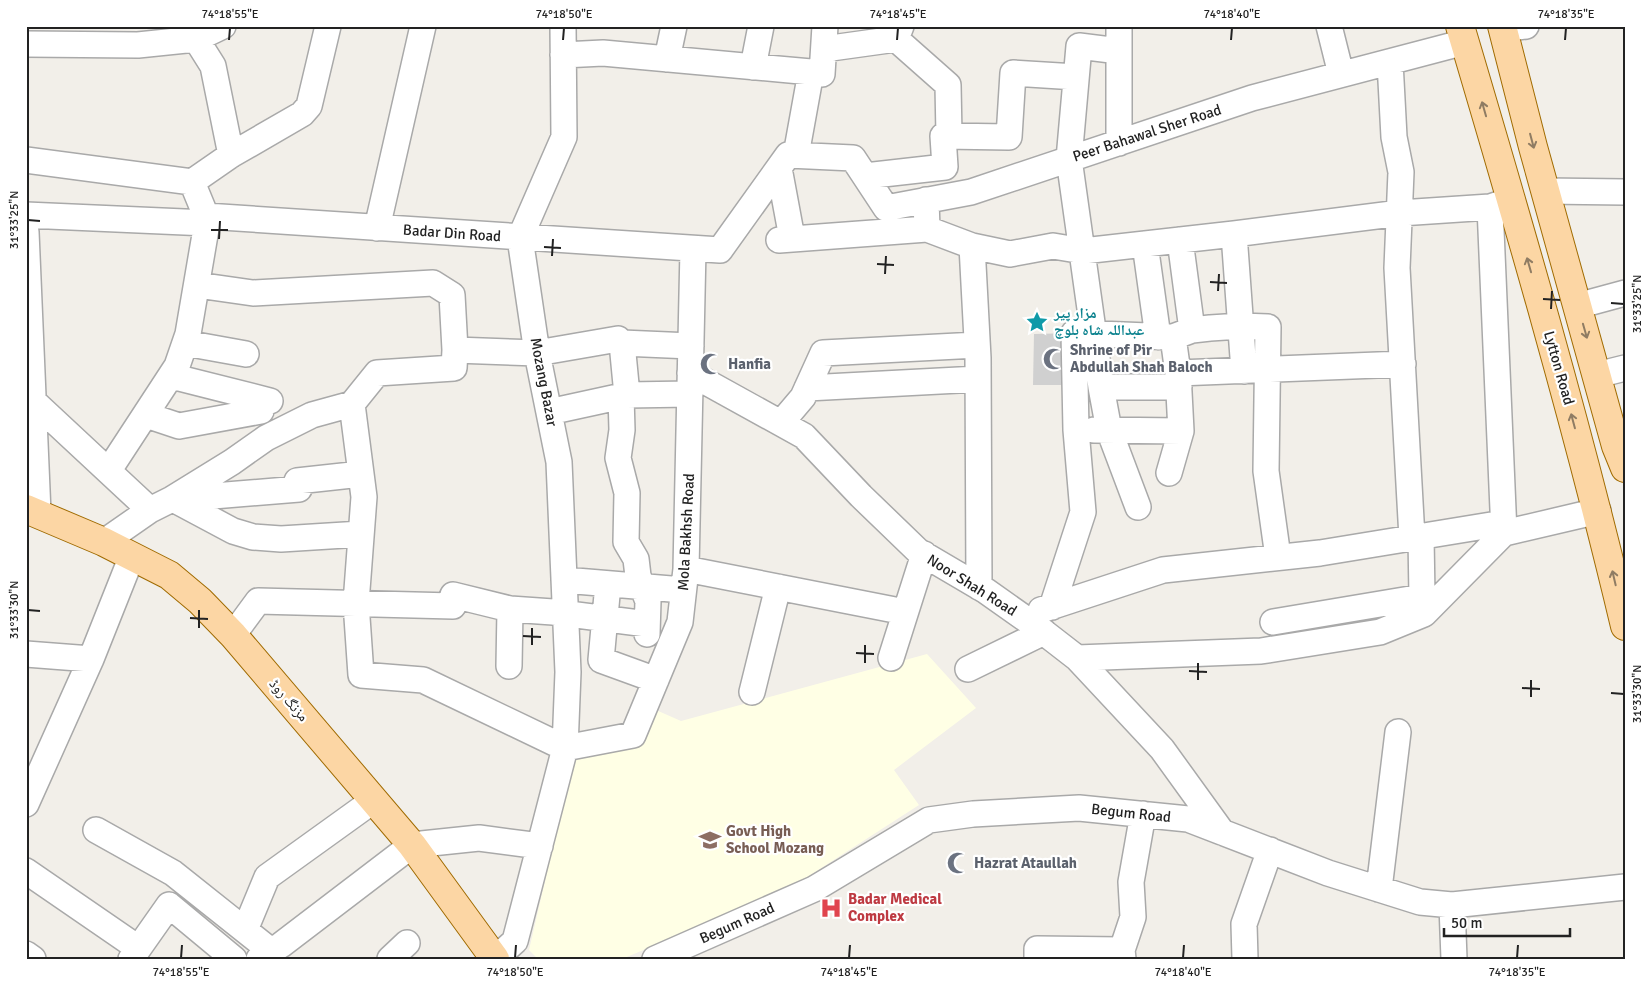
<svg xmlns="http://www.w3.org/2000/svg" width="1651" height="985" viewBox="0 0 1651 985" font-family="Signika,'Noto Naskh Arabic',sans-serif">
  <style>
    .education { fill: #ffffe5 }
    .religious { fill: #d0d0d0 }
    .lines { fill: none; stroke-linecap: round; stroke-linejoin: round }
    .minor-casing { stroke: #a9a9a9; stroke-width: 28 }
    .major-casing { stroke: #a06b00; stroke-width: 30 }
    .minor { stroke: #fff; stroke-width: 25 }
    .major { stroke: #fcd6a4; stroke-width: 28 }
    .oneway { stroke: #8f7c63 }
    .ticks { fill: none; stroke: #222; stroke-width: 2 }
    .labels { text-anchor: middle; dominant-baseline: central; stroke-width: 4.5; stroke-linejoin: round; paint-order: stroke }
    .street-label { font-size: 15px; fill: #222; stroke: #fff }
    .culture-label { font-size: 15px; font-weight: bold; fill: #0d838f; stroke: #fff; text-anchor: start }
    .worship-label { font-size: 15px; font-weight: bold; fill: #5b616d; stroke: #fff; text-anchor: start }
    .education-label { font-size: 15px; font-weight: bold; fill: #785e54; stroke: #fff; text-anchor: start }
    .health-label { font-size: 15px; font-weight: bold; fill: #be3a42; stroke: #fff; text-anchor: start }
    .neatline { fill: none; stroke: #222; stroke-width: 2 }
    .ticks-label { font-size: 12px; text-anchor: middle; fill: #222 }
  </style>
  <rect width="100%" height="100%" fill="#f2efe9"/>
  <path class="education" d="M927,654L976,708L894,770L919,805L812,874L779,893L622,959H538L529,950L574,756L656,710L681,721Z"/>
  <path class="religious" d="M1074,333L1075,385H1033L1034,334Z"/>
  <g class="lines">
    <g class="minor-casing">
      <path id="minor" d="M193,26L196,39L213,66L231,155
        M1329,26L1341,74
        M1503,29L1526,26
        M896,39L948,85L949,136
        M26,44L138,45L196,39L223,26
        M824,49L896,39L901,26
        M1119,51L1079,46L1069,159L1101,387L1109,430L1138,507
        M563,55L603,53L811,72
        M667,59L674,26
        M1390,62L1394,137L1401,172L1397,268L1412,538
        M753,67L761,26
        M1119,143V26
        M796,155L811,72L822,74L825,26
        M26,160L192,182L206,216L720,250L788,155L853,158L886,208L971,192L1252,98L1465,42
        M779,168L792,238
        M865,176L945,167L943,136L1009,137L1013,73L1076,77
        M192,182L231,155L302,114L309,106L328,26
        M1545,191L1625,192
        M926,200L927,229L972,246L978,358L979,587
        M1490,207L1504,533
        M26,215L207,223L188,334L177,366L109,470
        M377,228L423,26
        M26,232L38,513
        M1234,234L1244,371
        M779,240L927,229
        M1180,240L1192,330
        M1145,244L1158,337
        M972,246L1010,254L1053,246L1083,251L1234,234L1400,213L1490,207L1511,200
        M197,285L253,293L433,283L452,295L455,350
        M1577,306L1625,293
        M185,343L246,354
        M690,373L804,436L861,496L918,551L986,591L1037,627L1077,658L1162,749L1222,832
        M1178,373L1403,364
        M1597,375L1625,368
        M171,376L270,401
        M1101,387H1179
        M807,388L978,379
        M627,395L622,343L691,346
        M621,396L622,430L618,458L627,493L626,542L636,559L638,576L648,601L647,634
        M33,401L150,510
        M352,404L364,497L356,603L361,675L423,680L565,748
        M549,412L627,395L690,394
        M146,415L179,426L261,411
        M781,423L803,397L823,353L977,345
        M1094,430L1181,431
        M1169,473L1181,431L1178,373L1173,337
        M173,499L233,531L253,537L281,539L361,534
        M177,499L299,489L297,481L361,474
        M104,542L150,510L172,499L232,462L266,438L312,415L352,404L377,373L454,368L455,350L537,353L618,339L622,343
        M686,569L905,612
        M564,580L683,590
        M608,584L601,660L656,680
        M1052,607L1083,512L1076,430L1074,333L1173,337L1192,330L1210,328L1241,326L1268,327L1266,471L1278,557
        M1041,610L1163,570L1320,553L1491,525L1504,533
        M1273,622L1422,597L1421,537
        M233,635L258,601L453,606V595L510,609L553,612L647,624
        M26,654L91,659
        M891,658L924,554
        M1077,658L1261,651L1380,632L1424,614L1504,533L1598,511
        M509,666L510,609
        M968,669L1044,632
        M752,692L778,587
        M565,748L633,735L680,622L686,569L693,249
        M26,804L91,659L132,556
        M96,830L173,873L271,951
        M26,871L138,948
        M1379,889L1398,732
        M1452,905L1454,959
        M245,930L267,877L374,800
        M26,954L33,959
        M131,959L169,905L234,959
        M259,959L281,945L412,845L479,838L540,846
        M390,959L407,943
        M495,959L515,941L565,748L568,672L559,462L537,353L520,238L564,137L563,26
        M655,959L814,889L929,820L973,814L1079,808L1188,819L1328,873L1420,902L1452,905L1625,887
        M1037,959V949L1122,950
        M1123,959L1122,950L1133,917L1131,882L1143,814
        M1245,959L1244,924L1270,850"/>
    </g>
    <g class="major-casing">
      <path id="major" d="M1460,26C1519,225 1577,424 1625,626
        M1502,26L1533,147L1616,446L1625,468
        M26,509L104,542L169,575L200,601L233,635L412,845L495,959"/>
    </g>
    <use href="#minor" class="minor"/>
    <use href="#major" class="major"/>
  </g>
  <defs><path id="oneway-shaft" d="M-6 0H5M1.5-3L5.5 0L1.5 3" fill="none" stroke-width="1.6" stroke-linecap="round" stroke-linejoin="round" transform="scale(1.25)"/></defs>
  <g class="oneway">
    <use href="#oneway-shaft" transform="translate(1484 109) rotate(-106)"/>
    <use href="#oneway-shaft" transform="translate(1532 141) rotate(75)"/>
    <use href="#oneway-shaft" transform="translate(1529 265) rotate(-106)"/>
    <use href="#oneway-shaft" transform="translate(1585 331) rotate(74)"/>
    <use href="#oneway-shaft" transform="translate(1573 421) rotate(-105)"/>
    <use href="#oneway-shaft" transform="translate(1614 578) rotate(-103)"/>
  </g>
  <path class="ticks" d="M229,40L230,28M563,40L564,28M897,40L898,28M1231,40L1232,28M1565,40L1566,28M28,220L40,221M211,230H228M219,239L220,221M544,247L561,248M552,256L553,239M877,264L894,265M885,274L886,256M1210,282L1227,283M1218,291L1219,274M1543,299L1560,300M1611,303L1624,304M1551,309L1552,291M28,610L40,611M190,618L208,619M199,628V610M523,636L541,637M532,645V628M856,653L874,654M865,663V645M1189,671L1207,672M1198,680V663M1522,688L1540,689M1611,693L1624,694M1531,697V680M181,958L182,945M515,958L516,945M849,958L850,945M1183,958L1184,945M1517,958L1518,945"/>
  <defs>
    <g id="sight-bare" transform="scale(1.725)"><path d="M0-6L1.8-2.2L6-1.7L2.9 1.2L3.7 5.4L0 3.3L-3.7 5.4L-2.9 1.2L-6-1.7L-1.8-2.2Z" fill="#0f9aa8" stroke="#fff" stroke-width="2.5" paint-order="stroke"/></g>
    <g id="mosque-bare" transform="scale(1.725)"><path d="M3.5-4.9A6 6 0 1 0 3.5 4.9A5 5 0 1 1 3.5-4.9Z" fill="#6b7280" stroke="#fff" stroke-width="2.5" paint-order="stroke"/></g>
    <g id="school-bare" transform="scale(1.725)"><path d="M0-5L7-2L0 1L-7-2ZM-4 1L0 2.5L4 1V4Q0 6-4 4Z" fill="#8d6e63" stroke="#fff" stroke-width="2.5" paint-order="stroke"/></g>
    <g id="hospital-bare" transform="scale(1.725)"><path d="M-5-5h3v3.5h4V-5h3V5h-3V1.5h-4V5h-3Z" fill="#e0444e" stroke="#fff" stroke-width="2.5" paint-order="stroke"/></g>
  </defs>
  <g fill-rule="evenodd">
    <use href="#sight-bare" x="1037" y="322"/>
    <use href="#mosque-bare" x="1054" y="359"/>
    <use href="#mosque-bare" x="711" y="364"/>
    <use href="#school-bare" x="710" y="840"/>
    <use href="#mosque-bare" x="958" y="863"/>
    <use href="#hospital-bare" x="831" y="908"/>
  </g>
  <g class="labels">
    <g class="street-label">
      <text transform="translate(1147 133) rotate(-18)">Peer Bahawal Sher Road</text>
      <text transform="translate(452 233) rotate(4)">Badar Din Road</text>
      <text transform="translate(1559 368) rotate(74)">Lytton Road</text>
      <text transform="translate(544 382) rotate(79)">Mozang Bazar</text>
      <text transform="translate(686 532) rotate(-87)">Mola Bakhsh Road</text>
      <text transform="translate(972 585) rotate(32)">Noor Shah Road</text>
      <text transform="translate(289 700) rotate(49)">مزنگ روڈ</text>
      <text transform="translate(1131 813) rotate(6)">Begum Road</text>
      <text transform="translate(737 923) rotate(-24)">Begum Road</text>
    </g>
    <g class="culture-label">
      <text x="1054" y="313">مزار پیر<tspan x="1054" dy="17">عبداللہ شاہ بلوچ</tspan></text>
    </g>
    <g class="worship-label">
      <text x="1070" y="350">Shrine of Pir<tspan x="1070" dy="17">Abdullah Shah Baloch</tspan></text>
      <text x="728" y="364">Hanfia</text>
      <text x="974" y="863">Hazrat Ataullah</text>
    </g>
    <g class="education-label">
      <text x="726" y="831">Govt High<tspan x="726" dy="17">School Mozang</tspan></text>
    </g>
    <g class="health-label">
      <text x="848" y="899">Badar Medical<tspan x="848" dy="17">Complex</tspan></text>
    </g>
  </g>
  <rect width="1651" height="985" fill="none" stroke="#ffffff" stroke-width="55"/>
  <path d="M1444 928v8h126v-8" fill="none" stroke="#222222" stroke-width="2.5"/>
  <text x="1451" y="928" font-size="15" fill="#222222" stroke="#ffffff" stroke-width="4" paint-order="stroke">50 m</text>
  <rect x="28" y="28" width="1596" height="930" class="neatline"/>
  <g class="ticks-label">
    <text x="230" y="18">74°18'55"E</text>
    <text x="564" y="18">74°18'50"E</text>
    <text x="898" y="18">74°18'45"E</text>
    <text x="1232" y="18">74°18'40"E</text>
    <text x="1566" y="18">74°18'35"E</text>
    <text transform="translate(14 220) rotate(-90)" y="4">31°33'25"N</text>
    <text transform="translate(1637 304) rotate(-90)" y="4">31°33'25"N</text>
    <text transform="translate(14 610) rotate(-90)" y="4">31°33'30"N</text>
    <text transform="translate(1637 694) rotate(-90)" y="4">31°33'30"N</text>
    <text x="181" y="976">74°18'55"E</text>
    <text x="515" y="976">74°18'50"E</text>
    <text x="849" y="976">74°18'45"E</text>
    <text x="1183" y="976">74°18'40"E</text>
    <text x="1517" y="976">74°18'35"E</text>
  </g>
</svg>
